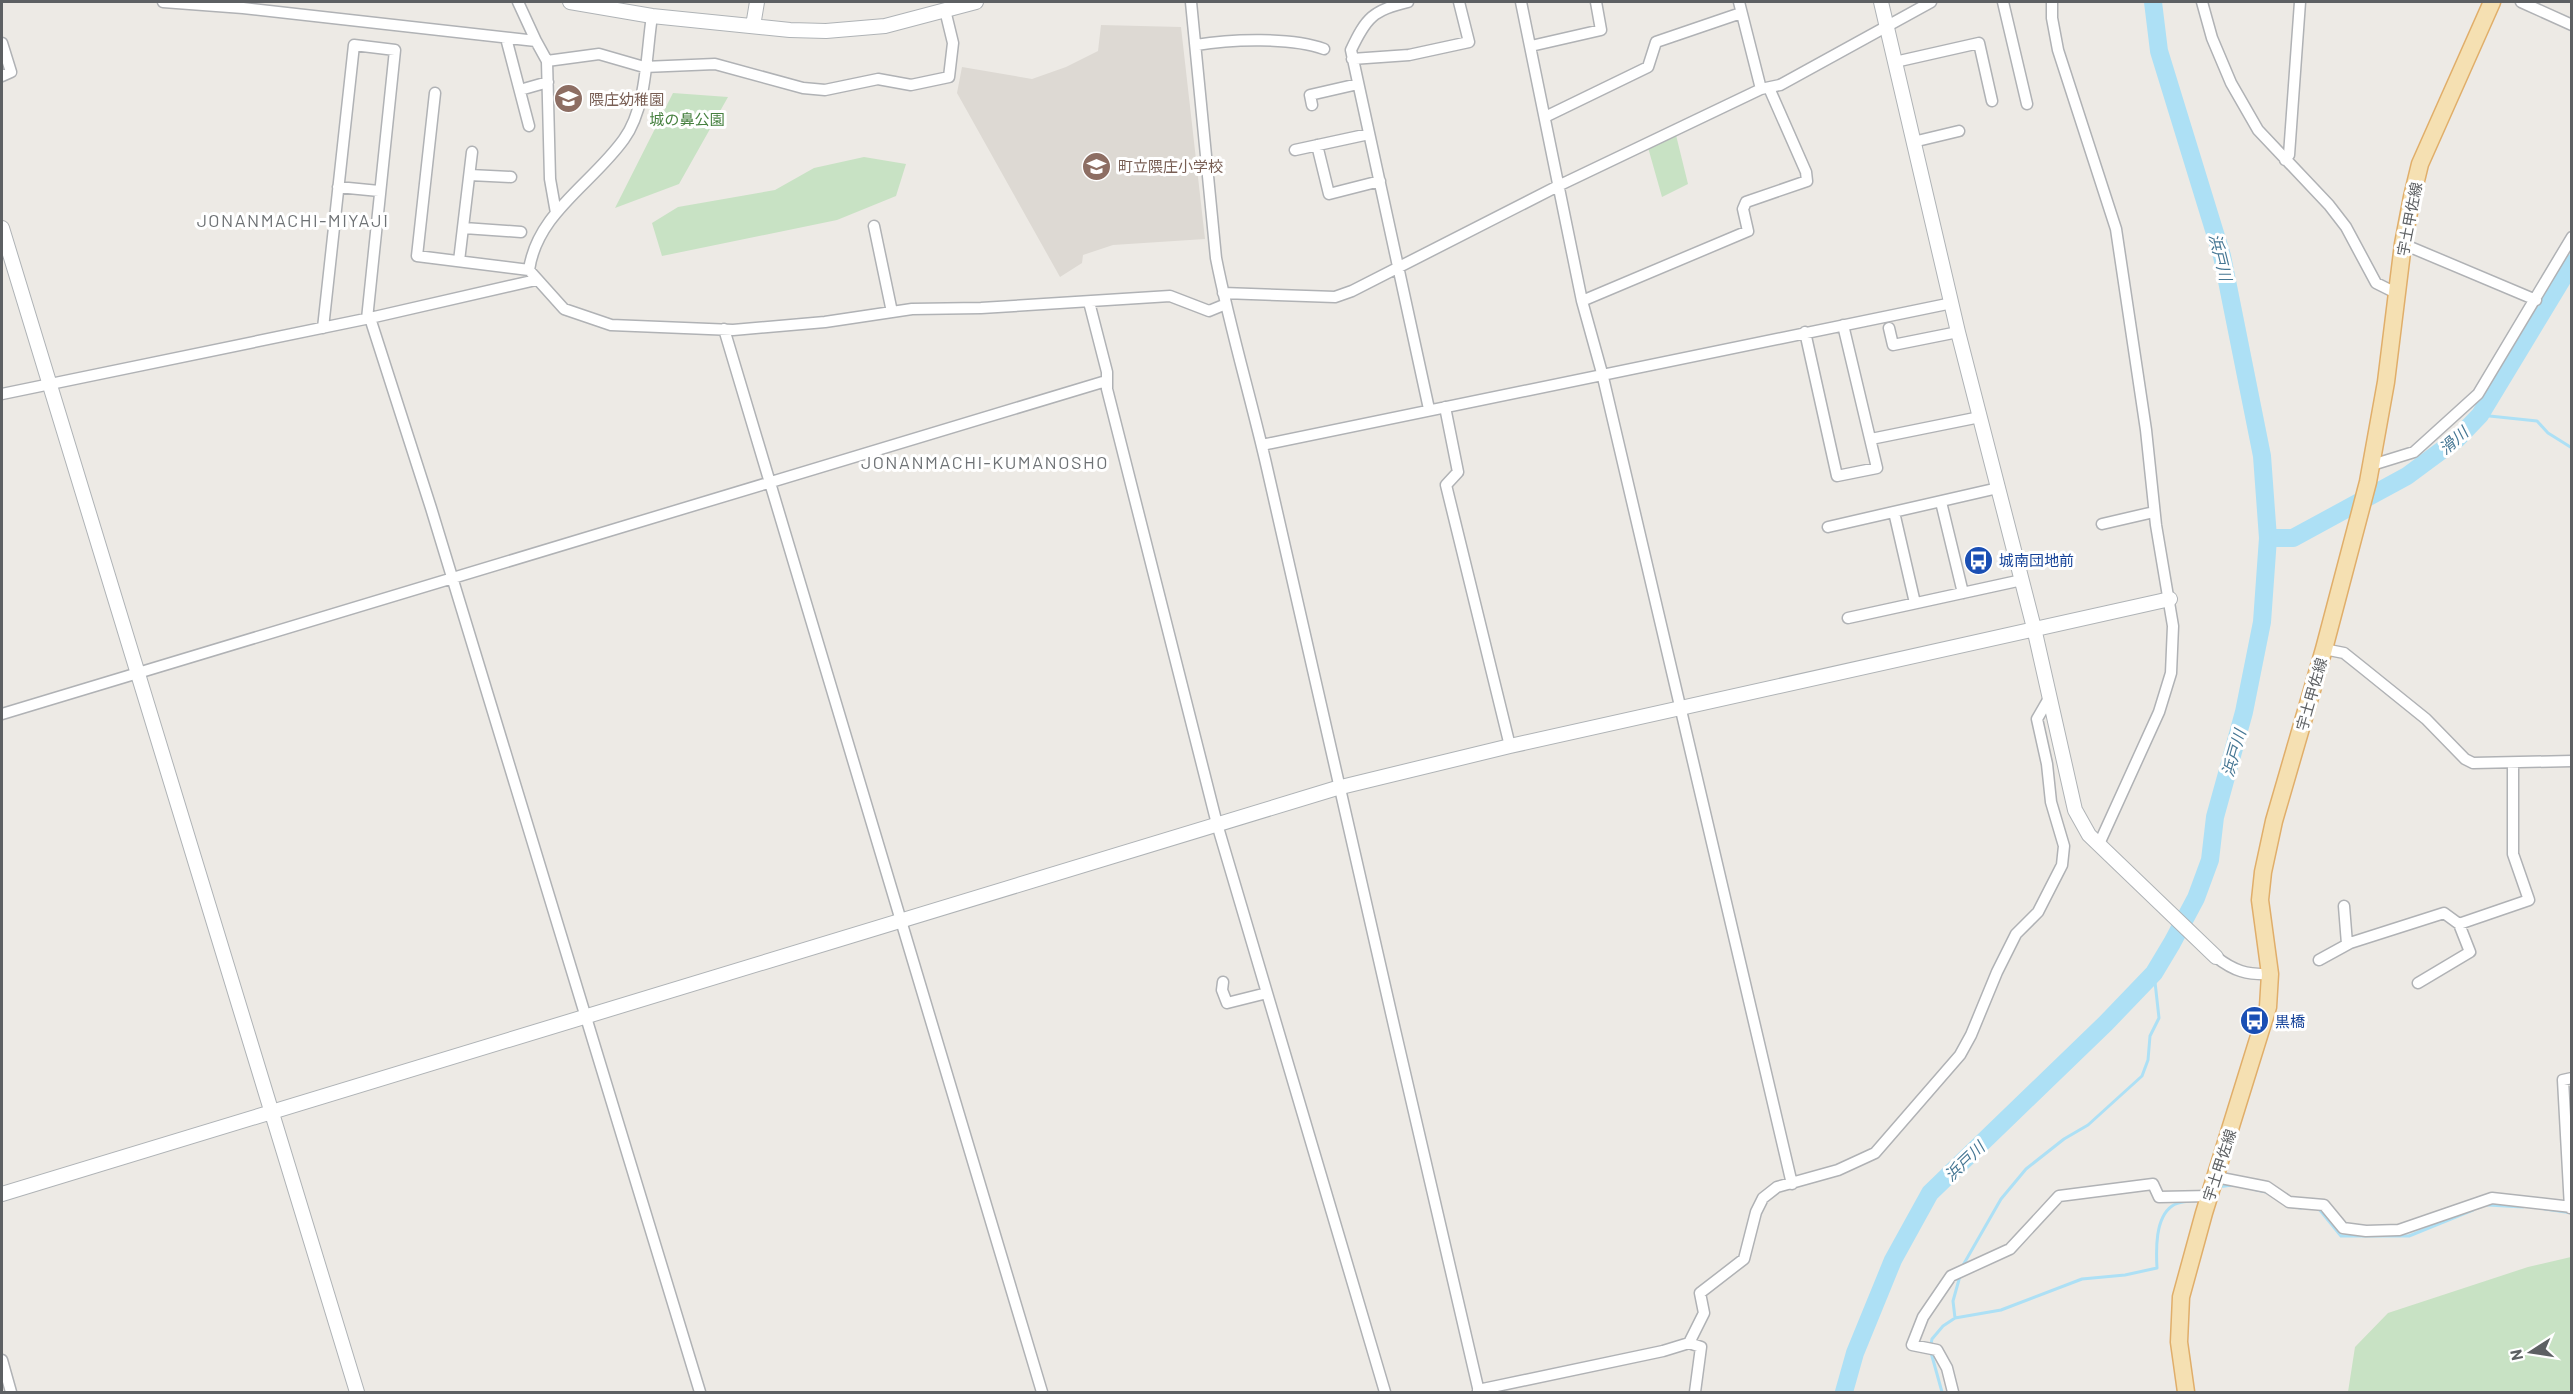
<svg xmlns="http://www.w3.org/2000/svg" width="2573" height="1394" font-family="Barlow,'Noto Sans JP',sans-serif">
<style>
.education{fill:#ddd9d3}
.green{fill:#c8e2c4}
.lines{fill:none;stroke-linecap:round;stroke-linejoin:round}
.stream{stroke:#ade0f5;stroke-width:3}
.river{stroke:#ade0f5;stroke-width:18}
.street-casing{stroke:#b0b2b5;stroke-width:13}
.secondary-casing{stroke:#afb3b6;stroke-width:16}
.primary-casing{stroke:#e0ae6a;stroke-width:19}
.street{stroke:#fff;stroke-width:10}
.secondary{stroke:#fff;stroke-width:14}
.primary{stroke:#f5e0b2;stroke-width:16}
.labels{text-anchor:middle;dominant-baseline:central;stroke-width:6;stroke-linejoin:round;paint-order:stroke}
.education-label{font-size:15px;fill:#785e54;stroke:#fff;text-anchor:start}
.park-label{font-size:15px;fill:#46803f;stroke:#fff}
.street-label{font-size:15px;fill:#5d6063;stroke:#fff}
.transit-label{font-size:15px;fill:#164399;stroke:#fff;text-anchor:start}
.water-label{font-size:16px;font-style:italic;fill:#467794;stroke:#fff}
.quarter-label{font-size:18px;letter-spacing:1.5px;fill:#6e7275;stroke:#fff}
</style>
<rect width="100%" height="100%" fill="#edeae5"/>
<path class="education" d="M 1101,25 L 1181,27 L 1205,239 L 1113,245 L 1083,255 L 1082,263 L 1060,277 L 957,93 L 962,67 L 1032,79 L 1066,67 L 1098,51 Z"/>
<path class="green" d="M 673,93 L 728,97 L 679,184 L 615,208 Z
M 1675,131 L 1688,184 L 1662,197 L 1647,144 Z
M 864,157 L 906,164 L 896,196 L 837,220 L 662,256 L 652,223 L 678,207 L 775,190 L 814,168 Z
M 2571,1257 L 2571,1392 L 2348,1392 L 2355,1347 L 2388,1313 L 2528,1267 Z"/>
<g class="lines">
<path class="stream" d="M 2480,415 L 2537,421 L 2548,433 L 2572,448
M 2218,1187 L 2232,1185
M 2253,1189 L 2270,1193
M 2488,1205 L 2523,1207
M 2287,1206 L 2301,1208
M 2319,1209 L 2341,1236 L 2409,1236 L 2473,1210
M 2545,1209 L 2572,1213
M 1962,1267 L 2001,1199 L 2026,1169 L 2064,1139 L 2088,1125 L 2142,1076 L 2148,1060 L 2150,1036 L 2159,1018 L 2154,973
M 1955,1318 L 1953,1301 L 1960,1276
M 1942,1392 L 1930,1349 L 1932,1339 L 1943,1326 L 1955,1318 L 2001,1310 L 2082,1279 L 2125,1275 L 2157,1268 C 2156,1250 2155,1218 2172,1206 C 2177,1202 2185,1202 2190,1201"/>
<path class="river" d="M 2268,538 L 2293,538 L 2407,476 L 2457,439 L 2480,415 L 2572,263
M 1844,1392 L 1855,1353 L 1893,1260 L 1930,1193 L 2106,1023 L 2154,973 L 2172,943 L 2196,898 L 2210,860 L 2215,817 L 2244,712 L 2262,622 L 2268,538 L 2262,456 L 2222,256 L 2159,51 L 2153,2"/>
<defs>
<path id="street" d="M 163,2 L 243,8 L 536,41 L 518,2
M 1191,2 L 1216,258 C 1230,329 1251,398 1267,468 C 1335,777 1408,1084 1479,1392
M 1408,2 C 1373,10 1366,18 1351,50 L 1429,409
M 1521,2 L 1582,301 L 1602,373 L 1792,1184
M 1739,2 L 1761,89
M 2003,2 L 2027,104
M 2052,2 L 2052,18 L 2058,50 L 2116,229 L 2146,430 L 2156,525 L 2173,626 L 2171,673 L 2159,712 L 2099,844
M 2202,2 L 2212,38 L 2231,83 L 2258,130 L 2329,205 L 2346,227 L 2376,283 L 2396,293
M 2521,2 L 2572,25
M 652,16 C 646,55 647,107 624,139 C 592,184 537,213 529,270 L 564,309 L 611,325 L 733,330 L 825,322 L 912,309 L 981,308 L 1170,296 L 1209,311 L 1226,304
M 506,38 L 529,126
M 536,41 L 547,61 L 599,54 L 644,67 L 715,64 L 803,88 L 825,90 L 878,79 L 911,85 L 949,77 L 953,43 L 945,10
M 2,43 L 11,72 L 2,76
M 1196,45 C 1231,39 1291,37 1324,49
M 1531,46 L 1601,30 L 1596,2
M 1352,59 L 1409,55 L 1469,42 L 1459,2
M 547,61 L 550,179 L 556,213
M 1895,62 L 1979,43 L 1992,101
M 520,90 L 548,82
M 435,93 L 417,256 L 529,270
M 1312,105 L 1310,95 L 1358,84
M 1545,117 L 1648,67 L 1656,42 L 1741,13
M 1913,142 L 1959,131
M 1317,145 L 1329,194 L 1380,181
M 1295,150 L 1369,134
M 2285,160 L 2289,155 L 2300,2
M 470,175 L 511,177
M 338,187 L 379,191
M 874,226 L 892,312
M 464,228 L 521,232
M 2403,244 L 2536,300
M 459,261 L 472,152
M 1223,293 L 1335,297 L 1352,291 L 1558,186 L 1761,89 L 1780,85 L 1931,2
M 1582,301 L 1748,231 L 1743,209 L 1746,202 L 1807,181 L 1806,172 L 1769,88
M 1089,302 L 1107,372 L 1107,389 L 1217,824 L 1385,1392
M 370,318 L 431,508 L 700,1392
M 323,328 L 354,45 L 395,50 L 367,319
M 1889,328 L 1893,345 L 1958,332
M 724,329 L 1042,1392
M 1805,332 L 1837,476 L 1877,468 L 1843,325
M 2,394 L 370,318 L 536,280
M 1445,407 L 1458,472 L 1446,485 L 1510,746
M 1871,439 L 1980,417
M 1262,445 L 1952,303
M 2372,465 L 2414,452 L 2478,394 L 2572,237
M 1941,502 L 1963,593
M 1894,512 L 1915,603
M 2102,524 L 2154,512
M 1828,527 L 1998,488
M 1848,618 L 2022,580
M 2324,649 L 2344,653 L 2364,669 L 2426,719 L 2465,759 L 2473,763 L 2572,761
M 2,714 L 1106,381
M 2344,906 L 2347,944
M 2216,957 C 2234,971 2247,975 2270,974
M 2319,960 L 2350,943 L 2444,913 L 2459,924 L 2529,900 L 2513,854 L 2513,764
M 1223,982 L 1222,990 L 1227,1003 L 1267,993
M 2418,983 L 2470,952 L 2459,924
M 2216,1177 L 2267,1187 L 2289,1202 L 2324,1205 L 2343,1228 L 2366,1231 L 2399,1230 L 2492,1198 L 2572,1207
M 2570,1208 L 2563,1080 L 2572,1078
M 1689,1343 L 1701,1347 L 1695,1392
M 2,1360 L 11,1392
M 1478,1390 L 1663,1351 L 1689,1343 L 1704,1313 L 1700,1293 L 1744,1259 L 1756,1212 L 1763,1198 L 1777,1187 L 1838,1170 L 1875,1153 L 1960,1055 L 1971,1035 L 1997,972 L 2016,934 L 2038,912 L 2062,865 L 2064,846 L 2051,802 L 2047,764 L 2037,719 L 2048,700
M 1953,1392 L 1947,1368 L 1937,1350 L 1912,1345 L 1923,1317 L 1951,1276 L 2010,1249 L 2059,1196 L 2153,1184 L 2159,1197 L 2210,1196"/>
<path id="secondary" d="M 570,2 L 652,16 L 790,30 L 826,31 L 885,26 L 976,2
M 1881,2 L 1958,332 L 2034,628 L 2075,810 L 2089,835 L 2216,957
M 753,26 L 757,2
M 2,228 L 357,1392
M 2,1194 L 1337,788 L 1510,746 L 2170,599"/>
<path id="primary" d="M 2186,1392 L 2179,1342 L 2181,1297 L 2204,1213 L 2268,1007 L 2270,974 L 2260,900 L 2263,872 L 2274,821 L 2324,649 L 2368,482 L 2386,382 L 2403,244 L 2412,197 L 2420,164 L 2492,2"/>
</defs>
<use href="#street" class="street-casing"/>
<use href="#secondary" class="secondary-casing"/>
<use href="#primary" class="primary-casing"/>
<use href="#street" class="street"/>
<use href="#secondary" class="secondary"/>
<use href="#primary" class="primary"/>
</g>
<defs>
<symbol id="school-disc" viewBox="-11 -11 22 22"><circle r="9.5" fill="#8d6e63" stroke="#fff"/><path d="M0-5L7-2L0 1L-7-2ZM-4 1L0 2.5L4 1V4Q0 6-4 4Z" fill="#fff"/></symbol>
<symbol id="bus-disc" viewBox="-11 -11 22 22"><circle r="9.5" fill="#1a4fb4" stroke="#fff"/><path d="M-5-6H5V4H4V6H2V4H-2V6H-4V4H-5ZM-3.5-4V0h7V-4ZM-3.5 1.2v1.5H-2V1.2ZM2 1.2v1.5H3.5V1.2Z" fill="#fff"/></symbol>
</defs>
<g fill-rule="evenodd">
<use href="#school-disc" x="552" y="82" width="33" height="33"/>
<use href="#school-disc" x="1080" y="150" width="33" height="33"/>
<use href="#bus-disc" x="1962" y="544" width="33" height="33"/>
<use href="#bus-disc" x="2238" y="1004" width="33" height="33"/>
</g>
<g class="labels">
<g class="education-label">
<text x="589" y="99">隈庄幼稚園</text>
<text x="1118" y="166">町立隈庄小学校</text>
</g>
<g class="park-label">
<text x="687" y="119">城の鼻公園</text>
</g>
<g class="street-label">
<text transform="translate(2409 219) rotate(-79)">宇土甲佐線</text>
<text transform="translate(2311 694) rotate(-74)">宇土甲佐線</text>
<text transform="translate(2219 1165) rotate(-72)">宇土甲佐線</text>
</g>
<g class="transit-label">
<text x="1999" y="560">城南団地前</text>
<text x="2275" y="1021">黒橋</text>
</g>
<g class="water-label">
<text transform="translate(2221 257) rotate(76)">浜戸川</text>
<text transform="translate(2453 440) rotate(-41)">滑川</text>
<text transform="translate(2233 753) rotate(-74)">浜戸川</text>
<text transform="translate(1964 1161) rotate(-44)">浜戸川</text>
</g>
<g class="quarter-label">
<text x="293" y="220">JONANMACHI-MIYAJI</text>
<text x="985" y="462">JONANMACHI-KUMANOSHO</text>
</g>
</g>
<rect width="2573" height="1394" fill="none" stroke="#5d6063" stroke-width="6"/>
<g transform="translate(2531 1352) rotate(258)" stroke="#ffffff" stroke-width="4.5" paint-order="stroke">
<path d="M0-4.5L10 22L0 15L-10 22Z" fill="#5d6063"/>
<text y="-9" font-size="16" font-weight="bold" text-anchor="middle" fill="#5d6063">N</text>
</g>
</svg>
